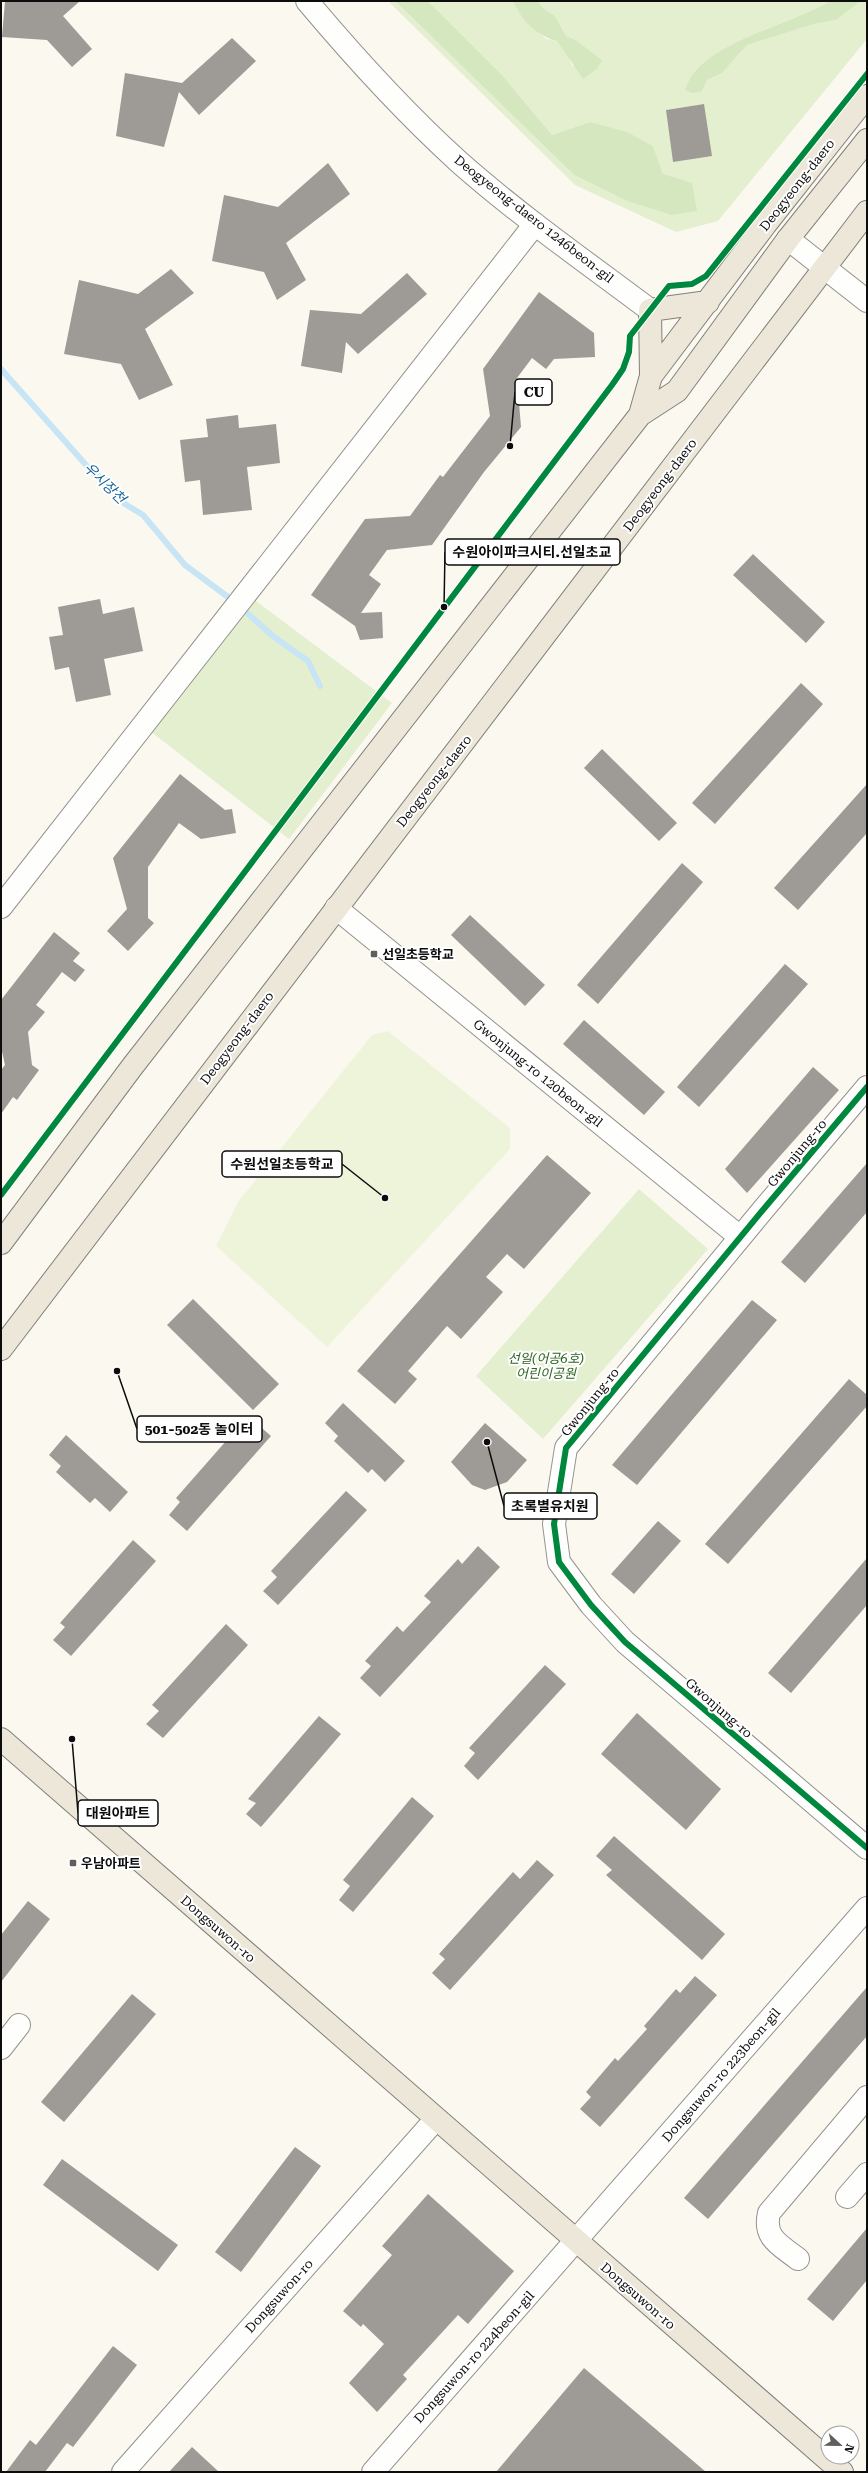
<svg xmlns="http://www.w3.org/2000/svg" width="868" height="2473" font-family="'Roboto Serif','Noto Sans KR',serif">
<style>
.green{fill:#e4efd0;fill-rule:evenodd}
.forest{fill:#d4e7be}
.pitch{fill:#eef4da}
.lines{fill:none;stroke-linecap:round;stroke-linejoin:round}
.stream{stroke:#c7e5f4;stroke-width:6}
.building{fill:#9e9a96}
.minor-casing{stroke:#94928f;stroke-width:24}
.major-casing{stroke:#81807c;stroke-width:24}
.minor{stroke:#fefefd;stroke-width:22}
.major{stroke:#ece7d8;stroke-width:22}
.cycleway-casing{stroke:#fff;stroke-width:8}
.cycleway{stroke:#00873e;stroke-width:6}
.poi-dot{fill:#605f5c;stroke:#fff;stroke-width:1.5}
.labels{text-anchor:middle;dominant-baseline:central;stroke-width:4;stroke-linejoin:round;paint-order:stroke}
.street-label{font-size:13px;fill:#0c0c0c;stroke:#fff}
.poi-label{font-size:13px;font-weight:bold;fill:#0c0c0c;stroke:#fff;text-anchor:start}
.park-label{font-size:13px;font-style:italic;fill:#2d631e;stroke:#fff}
.water-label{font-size:14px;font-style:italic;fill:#17649c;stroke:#fff}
.leader{fill:none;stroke:#0c0c0c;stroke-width:1.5}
.callout-dot{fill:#0c0c0c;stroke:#fff;stroke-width:1.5}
.callout{fill:#fff;stroke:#0c0c0c;stroke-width:1.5}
.callout-label{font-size:14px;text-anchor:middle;font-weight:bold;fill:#0c0c0c}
</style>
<rect width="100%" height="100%" fill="#fbf8f0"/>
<path class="green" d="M 388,1 L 395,1 L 574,175 L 627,201 L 671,215 L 663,174 L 653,146 L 590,122 L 552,135 L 502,75 L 428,1 L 513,1 L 517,10 L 546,39 L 557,41 L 567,53 L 572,66 L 602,60 L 576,40 L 566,36 L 555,16 L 543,8 L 538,1 L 830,1 C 792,24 696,45 685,90 L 702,91 L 707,80 L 722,73 L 747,45 L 814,24 L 836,20 L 861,1 L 867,1 L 867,39 L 718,221 L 676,232 L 575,185 ZM 704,104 L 673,162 L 666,110 Z
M 252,598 L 392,703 L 289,839 L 150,731 Z
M 639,1189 L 708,1249 L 543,1439 L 476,1376 Z"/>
<path class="forest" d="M 395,1 L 428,1 L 502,75 L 552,135 L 590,122 L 627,132 L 653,146 L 663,174 L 692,183 L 697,211 L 671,215 L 627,201 L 574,175 Z
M 513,1 L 538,1 L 543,8 L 555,16 L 566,36 L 576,40 L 602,60 L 597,69 L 583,79 L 557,41 C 537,36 521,20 513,1 Z
M 830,1 L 861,1 L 836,20 L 814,24 L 747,45 L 722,73 L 707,80 L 702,91 L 692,93 L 685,90 C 697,44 791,25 830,1 Z"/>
<path class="pitch" d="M 388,1031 L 510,1128 L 510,1149 L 327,1347 L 216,1246 L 238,1202 L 372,1035 Z"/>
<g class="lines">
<path class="stream" d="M 1,369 L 94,474 L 104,478 L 125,504 L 143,515 L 185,565 L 236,603 L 274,637 L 308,661 L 320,686"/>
</g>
<path class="building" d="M 5,1 L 80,1 L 63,16 L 92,49 L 72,67 L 47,40 L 2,37 Z
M 232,38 L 256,61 L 199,115 L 179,92 L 164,147 L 116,136 L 125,73 L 182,83 Z
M 704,104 L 712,156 L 673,162 L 666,110 Z
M 328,163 L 350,194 L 286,243 L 306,280 L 277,300 L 264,272 L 212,261 L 224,195 L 278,207 Z
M 171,269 L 194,293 L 145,329 L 173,385 L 139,400 L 121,364 L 64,354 L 79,280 L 138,294 Z
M 407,273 L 427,294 L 358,354 L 346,342 L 342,373 L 301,366 L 310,310 L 361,314 Z
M 539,292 L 594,333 L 595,357 L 554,359 L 546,369 L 532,358 L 517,378 L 521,427 L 484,472 L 432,545 L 387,550 L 369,575 L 381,584 L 361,613 L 382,612 L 383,638 L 360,640 L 355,626 L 311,595 L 365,519 L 410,516 L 440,475 L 443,477 L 490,416 L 483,369 Z
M 238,415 L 239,428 L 276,424 L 280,463 L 247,467 L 252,510 L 203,515 L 200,480 L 185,482 L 180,440 L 208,437 L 206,419 Z
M 753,554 L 825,622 L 806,643 L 733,575 Z
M 100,599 L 103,614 L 134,607 L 143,651 L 104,659 L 111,695 L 76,702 L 69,667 L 55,670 L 49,637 L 63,635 L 58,607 Z
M 801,683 L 823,704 L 715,824 L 692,803 Z
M 602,749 L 677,823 L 659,841 L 584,768 Z
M 180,774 L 225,810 L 232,809 L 236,833 L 201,839 L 179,823 L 148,867 L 148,918 L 154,923 L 128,951 L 107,931 L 127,909 L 113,858 Z
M 867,784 L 867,833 L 798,910 L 774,888 Z
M 682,863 L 703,882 L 598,1004 L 577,985 Z
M 470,915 L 545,985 L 525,1006 L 451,935 Z
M 54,932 L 80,953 L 73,961 L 85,970 L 75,982 L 62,972 L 36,1005 L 45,1012 L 28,1032 L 32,1065 L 39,1070 L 17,1100 L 13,1097 L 1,1114 L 1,1070 L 5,1065 L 1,1047 L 1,1000 Z
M 785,964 L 808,984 L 699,1107 L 677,1087 Z
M 584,1020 L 665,1092 L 644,1115 L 563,1044 Z
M 813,1067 L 839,1090 L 747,1193 L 725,1169 Z
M 547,1155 L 591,1193 L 524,1269 L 507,1254 L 486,1277 L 503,1292 L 461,1339 L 447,1326 L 408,1371 L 417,1379 L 395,1404 L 357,1371 Z
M 867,1163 L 867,1212 L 805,1283 L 781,1262 Z
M 193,1299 L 279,1384 L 253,1410 L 167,1325 Z
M 752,1300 L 777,1320 L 637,1485 L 612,1465 Z
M 849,1379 L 867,1395 L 867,1406 L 728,1564 L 705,1544 Z
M 343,1403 L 405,1461 L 385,1482 L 372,1469 L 368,1473 L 334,1441 L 338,1436 L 325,1423 Z
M 248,1416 L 271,1436 L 187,1531 L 169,1515 L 180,1502 L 176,1498 Z
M 485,1423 L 527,1460 L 507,1482 L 485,1490 L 472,1485 L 451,1462 Z
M 66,1435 L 128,1492 L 110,1512 L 95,1498 L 90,1503 L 56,1472 L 61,1466 L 49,1455 Z
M 346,1491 L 367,1510 L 278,1605 L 263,1591 L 277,1577 L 271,1571 Z
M 658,1521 L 681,1541 L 634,1594 L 611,1574 Z
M 133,1540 L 156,1561 L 71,1656 L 53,1640 L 65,1627 L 60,1623 Z
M 478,1546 L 500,1567 L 380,1697 L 360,1678 L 371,1666 L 365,1661 L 397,1626 L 403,1632 L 431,1602 L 424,1596 L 458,1559 L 462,1564 Z
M 867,1558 L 867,1605 L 791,1693 L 768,1673 Z
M 226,1624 L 248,1645 L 163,1738 L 146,1724 L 159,1711 L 152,1705 Z
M 545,1665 L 566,1684 L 478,1780 L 464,1766 L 475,1753 L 469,1748 Z
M 637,1713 L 721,1789 L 686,1830 L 601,1754 Z
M 319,1716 L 341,1734 L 261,1827 L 246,1814 L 256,1803 L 248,1799 Z
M 412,1797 L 434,1816 L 353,1912 L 339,1900 L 350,1886 L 343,1880 Z
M 614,1836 L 725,1934 L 702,1960 L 606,1875 L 612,1870 L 596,1856 Z
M 537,1860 L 554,1875 L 450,1990 L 432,1973 L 445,1959 L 439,1954 L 513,1872 L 520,1879 Z
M 28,1901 L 50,1919 L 1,1982 L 1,1935 Z
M 695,1976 L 717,1995 L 600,2127 L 580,2109 L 591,2097 L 586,2092 L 615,2058 L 618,2061 L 647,2029 L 644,2026 L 676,1989 L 680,1993 Z
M 867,1987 L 867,2036 L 708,2219 L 684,2198 Z
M 132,1994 L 156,2014 L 64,2122 L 41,2102 Z
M 295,2147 L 321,2166 L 241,2272 L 215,2252 Z
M 62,2159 L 178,2245 L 158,2271 L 43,2185 Z
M 428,2194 L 514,2271 L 468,2324 L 458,2315 L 403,2375 L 407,2379 L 377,2412 L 349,2383 L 384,2344 L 363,2324 L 361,2327 L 343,2311 L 392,2255 L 382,2246 Z
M 867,2228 L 867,2280 L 833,2321 L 807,2299 Z
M 113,2346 L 137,2365 L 73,2447 L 67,2443 L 45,2472 L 6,2472 L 30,2440 L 36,2445 Z
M 584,2368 L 706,2472 L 496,2472 Z
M 192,2447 L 219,2472 L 169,2472 Z"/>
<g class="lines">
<defs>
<path id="minor" d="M 307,1 C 354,57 404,112 459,162 C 519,215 586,262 650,310
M 788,239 L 867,301
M 1,907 L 535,224
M 336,908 L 740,1237
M 867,1087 L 762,1211 L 566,1448 L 554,1524 L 559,1562 L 591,1605 L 625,1642 L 867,1848
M 1,2048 L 19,2025
M 847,2197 L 867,2174
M 798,2259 C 780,2245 763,2238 769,2213 L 867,2097
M 123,2472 L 435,2120
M 373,2472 L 867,1908"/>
<path id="major" d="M 651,376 L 650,310 L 708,302
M 640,415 L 677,391 L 788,239 L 867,140
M 1,1243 L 132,1067 L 640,415 L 651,376 L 765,225 L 867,96
M 1,1349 L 867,212
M 1,1739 L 842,2472"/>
</defs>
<use href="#minor" class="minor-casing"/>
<use href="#major" class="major-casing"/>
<use href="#minor" class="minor"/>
<use href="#major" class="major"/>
<defs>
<path id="cycleway" d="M 867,1087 L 762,1211 L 566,1448 L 554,1524 L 559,1562 L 591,1605 L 625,1642 L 867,1848
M 1,1195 L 612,385 L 623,369 L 629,352 L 630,336 L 669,286 L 692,284 L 706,276 L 867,74"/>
</defs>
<use href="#cycleway" class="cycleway-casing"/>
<use href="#cycleway" class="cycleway"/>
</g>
<g class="poi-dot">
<rect x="370" y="950" width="8" height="8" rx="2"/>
<rect x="69" y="1859" width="8" height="8" rx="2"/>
</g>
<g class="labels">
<g class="street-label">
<text transform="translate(797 185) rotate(-52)">Deogyeong-daero</text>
<text transform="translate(534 219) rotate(38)">Deogyeong-daero 1246beon-gil</text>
<text transform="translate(660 485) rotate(-53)">Deogyeong-daero</text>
<text transform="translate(434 781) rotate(-52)">Deogyeong-daero</text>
<text transform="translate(237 1038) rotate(-53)">Deogyeong-daero</text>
<text transform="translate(538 1073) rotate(39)">Gwonjung-ro 120beon-gil</text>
<text transform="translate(797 1153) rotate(-50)">Gwonjung-ro</text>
<text transform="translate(590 1402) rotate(-51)">Gwonjung-ro</text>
<text transform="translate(719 1708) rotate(41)">Gwonjung-ro</text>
<text transform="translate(218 1929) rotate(41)">Dongsuwon-ro</text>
<text transform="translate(721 2075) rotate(-49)">Dongsuwon-ro 223beon-gil</text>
<text transform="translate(279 2296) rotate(-48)">Dongsuwon-ro</text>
<text transform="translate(638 2296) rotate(41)">Dongsuwon-ro</text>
<text transform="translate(474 2357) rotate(-48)">Dongsuwon-ro 224beon-gil</text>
</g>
<g class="poi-label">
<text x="382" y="954">선일초등학교</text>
<text x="81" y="1863">우남아파트</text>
</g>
<g class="park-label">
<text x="546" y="1358">선일(어공6호)<tspan x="546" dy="15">어린이공원</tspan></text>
</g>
<g class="water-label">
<text transform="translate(105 483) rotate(44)">우시장천</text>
</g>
</g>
<path class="leader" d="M510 446L515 392M444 607L445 552M385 1198L342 1164M117 1371L137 1429M487 1442L504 1506M72 1739L78 1813"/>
<g class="callout-dot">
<circle cx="510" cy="446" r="4"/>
<circle cx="444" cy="607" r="4"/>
<circle cx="385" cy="1198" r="4"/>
<circle cx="117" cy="1371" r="4"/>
<circle cx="487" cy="1442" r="4"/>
<circle cx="72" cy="1739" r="4"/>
</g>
<g class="callout">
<rect x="515" y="379" width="37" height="26" rx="4"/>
<rect x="445" y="539" width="175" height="26" rx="4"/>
<rect x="222" y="1151" width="120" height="26" rx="4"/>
<rect x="137" y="1416" width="125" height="26" rx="4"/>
<rect x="504" y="1493" width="93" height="26" rx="4"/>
<rect x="78" y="1800" width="80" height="26" rx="4"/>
</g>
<g class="callout-label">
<text x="534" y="397">CU</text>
<text x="532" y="557">수원아이파크시티.선일초교</text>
<text x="282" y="1169">수원선일초등학교</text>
<text x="199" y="1434">501-502동 놀이터</text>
<text x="550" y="1511">초록별유치원</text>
<text x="118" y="1818">대원아파트</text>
</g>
<rect width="868" height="2473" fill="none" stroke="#0c0c0c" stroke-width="4"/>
<g transform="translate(840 2445) rotate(112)"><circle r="19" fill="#ffffff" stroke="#9e9e9e"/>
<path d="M0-3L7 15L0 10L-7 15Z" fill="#605f5c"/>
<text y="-6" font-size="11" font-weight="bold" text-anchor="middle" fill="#0c0c0c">N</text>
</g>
</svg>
